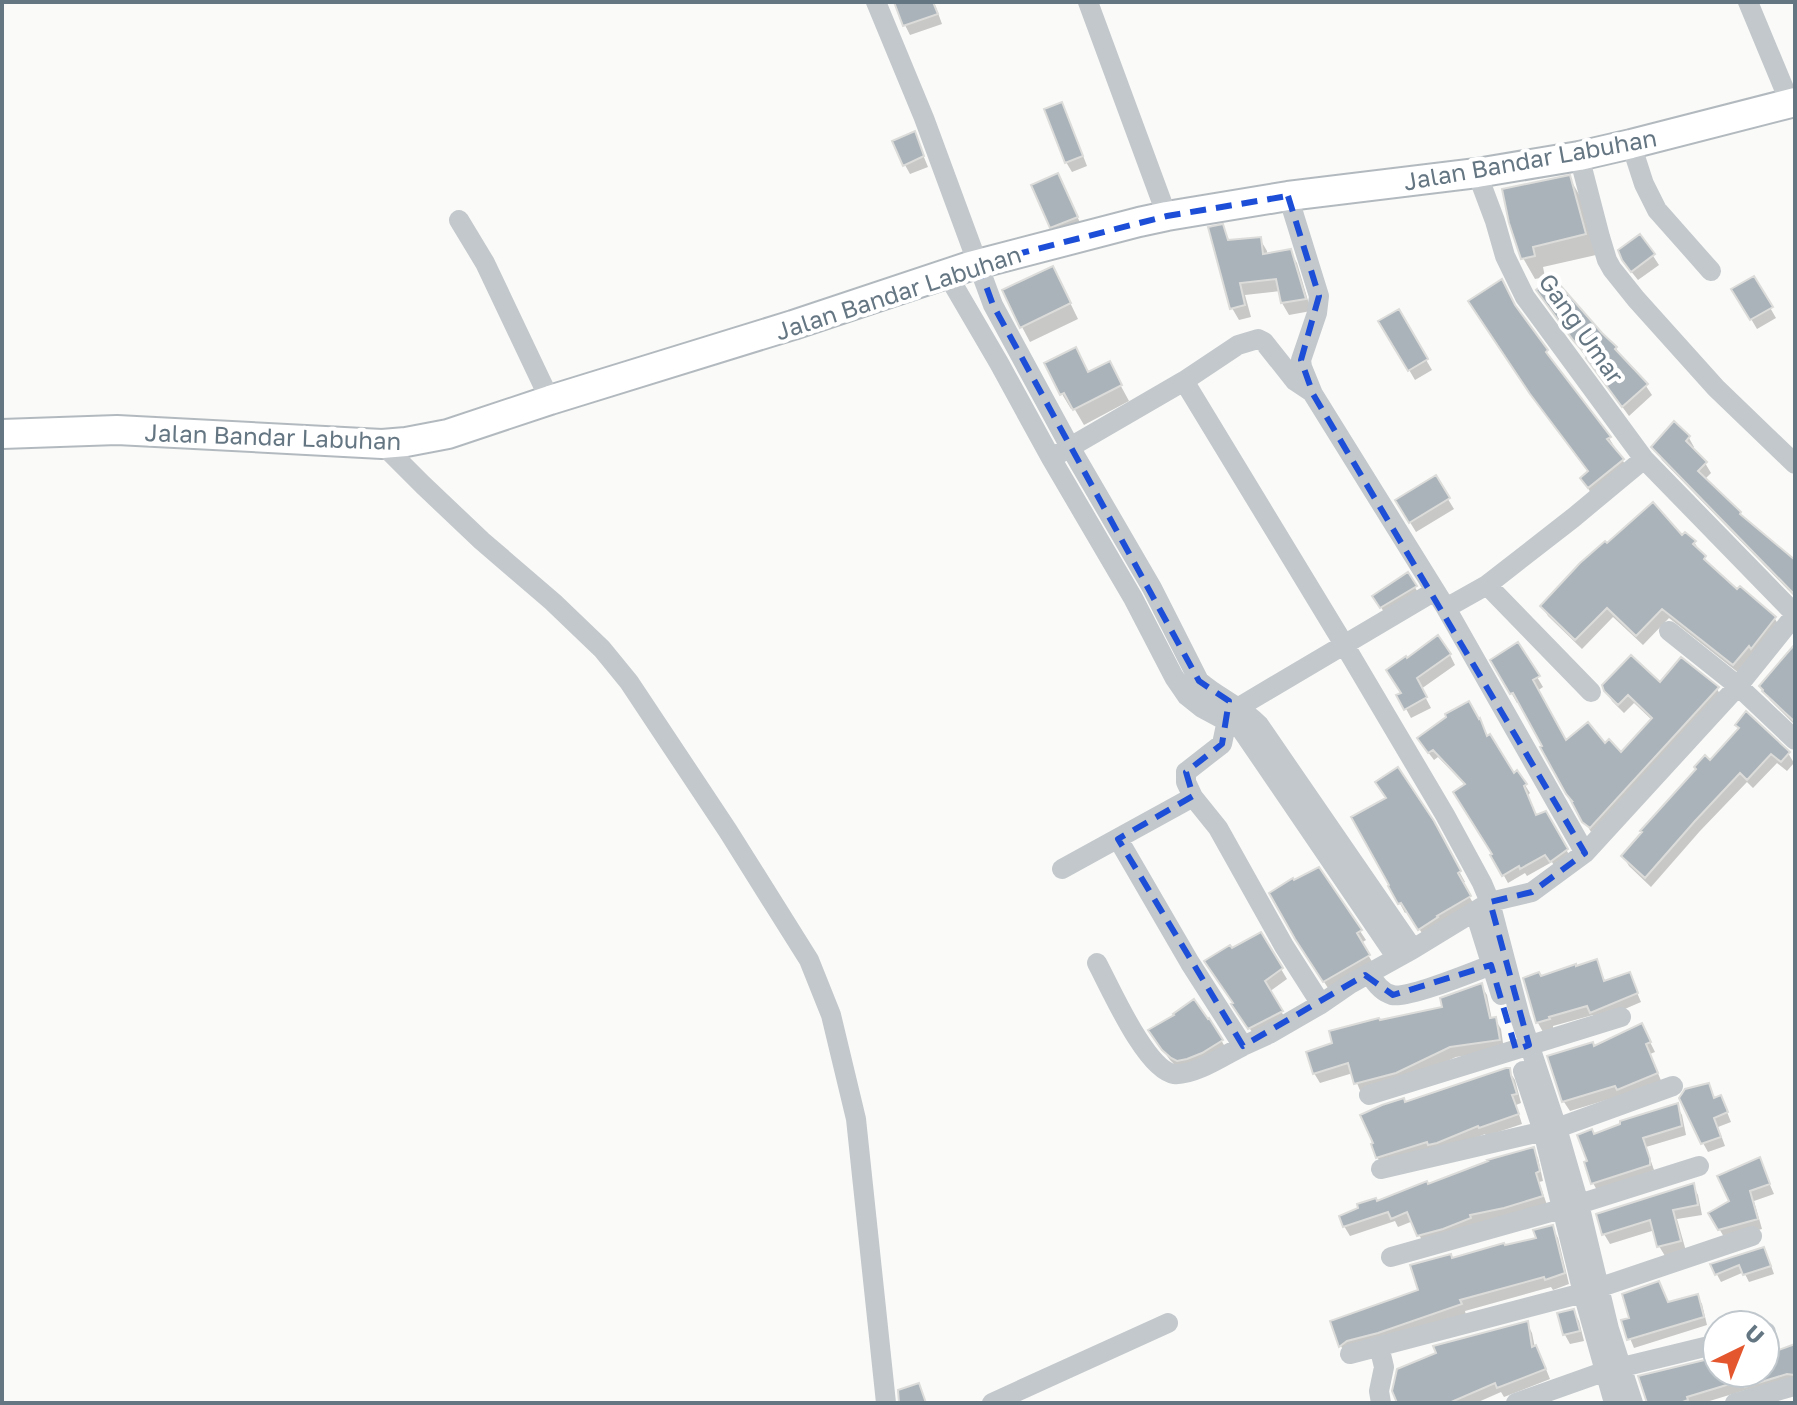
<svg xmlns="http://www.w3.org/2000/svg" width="1797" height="1405" font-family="'Golos Text',sans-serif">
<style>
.shadow{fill:#0003}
.building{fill:#aab3b9;stroke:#dcdcda;stroke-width:2}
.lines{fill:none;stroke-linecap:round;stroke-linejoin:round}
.secondary-casing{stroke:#b3babf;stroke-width:32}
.minor{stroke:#c3c8cc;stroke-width:20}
.secondary{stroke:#fff;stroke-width:28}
.marked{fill:none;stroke:#1d4ed8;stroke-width:6;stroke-dasharray:16 10;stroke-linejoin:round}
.labels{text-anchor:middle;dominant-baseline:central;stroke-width:8;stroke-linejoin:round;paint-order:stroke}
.street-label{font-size:24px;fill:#657683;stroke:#fff}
</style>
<rect width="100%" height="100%" fill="#fafaf8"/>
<path class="shadow" d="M 898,2 L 934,2 L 942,24 L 910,35 L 905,25 Z
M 1061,104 L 1067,114 L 1087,166 L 1072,172 L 1066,162 Z
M 914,133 L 928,167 L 910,174 L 905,165 Z
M 1569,177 L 1581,198 L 1596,255 L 1543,267 L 1545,277 L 1535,279 L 1523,258 Z
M 1063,185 L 1082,227 L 1058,236 L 1052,227 Z
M 1222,226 L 1230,242 L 1260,239 L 1267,251 L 1267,256 L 1290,251 L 1297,263 L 1311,311 L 1289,315 L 1282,303 L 1280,291 L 1245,295 L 1251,317 L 1239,320 L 1232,308 Z
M 1640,236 L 1659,265 L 1638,280 L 1630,270 Z
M 1753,278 L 1776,318 L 1757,329 L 1734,290 Z
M 1061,284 L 1078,319 L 1030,342 L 1022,327 Z
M 1544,300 L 1616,348 L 1622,359 L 1646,386 L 1652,395 L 1629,416 Z
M 1517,311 L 1554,366 L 1609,438 L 1631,474 L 1591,493 L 1582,479 L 1589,473 L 1541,409 L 1479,316 Z
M 1398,312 L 1432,370 L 1415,380 L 1381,322 Z
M 1109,364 L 1129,401 L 1084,425 L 1074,408 L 1071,409 L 1062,394 L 1089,374 Z
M 1689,438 L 1694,447 L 1692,449 L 1705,463 L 1711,473 L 1704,480 L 1740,513 L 1743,520 L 1795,563 L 1795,597 L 1662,460 L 1654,447 Z
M 1435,478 L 1454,509 L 1416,532 L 1397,501 Z
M 1682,538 L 1694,542 L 1711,568 L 1737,592 L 1740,589 L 1775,619 L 1781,629 L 1740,674 L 1669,618 L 1643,645 L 1613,617 L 1582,649 L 1548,616 L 1542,606 Z
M 1407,575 L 1421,597 L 1387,617 L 1374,596 Z
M 1518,645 L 1543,687 L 1537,691 L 1566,743 L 1605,746 L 1621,755 L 1653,721 L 1634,703 L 1624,713 L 1612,701 L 1606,690 L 1660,685 L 1682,660 L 1717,689 L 1723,699 L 1591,832 L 1542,747 L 1544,746 L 1520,702 L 1517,703 L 1493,661 Z
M 1795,647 L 1795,725 L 1770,700 L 1761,686 Z
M 1450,655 L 1455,665 L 1421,689 L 1431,708 L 1411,718 L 1399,696 L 1403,694 L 1406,661 Z
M 1737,725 L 1788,753 L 1794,763 L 1787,771 L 1777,763 L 1753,788 L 1747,782 L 1700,831 L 1651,887 L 1629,866 L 1623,856 L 1740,730 Z
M 1488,738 L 1513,776 L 1525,785 L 1530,793 L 1528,795 L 1536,817 L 1545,813 L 1571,858 L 1556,869 L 1552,862 L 1527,876 L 1525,873 L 1508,883 L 1493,856 L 1466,786 L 1438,757 L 1434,760 L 1424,747 Z
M 1438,833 L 1465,882 L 1461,883 L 1475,906 L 1425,938 L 1408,911 L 1405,913 L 1391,887 Z
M 1360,931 L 1366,940 L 1361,943 L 1374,965 L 1330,991 L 1303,950 Z
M 1260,934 L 1287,979 L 1269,992 L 1287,1021 L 1256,1038 L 1240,1014 L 1231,950 Z
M 1596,961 L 1606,983 L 1629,974 L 1641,1002 L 1597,1021 L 1593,1015 L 1553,1026 L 1553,1028 L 1543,1032 L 1538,1023 L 1526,979 L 1541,978 Z
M 1481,985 L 1487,995 L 1492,1020 L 1495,1019 L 1501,1029 L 1504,1050 L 1456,1057 L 1401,1083 L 1361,1093 L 1353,1073 L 1320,1083 L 1314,1073 L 1334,1045 L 1379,1022 L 1444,1008 Z
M 1209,1020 L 1227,1050 L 1178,1068 L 1170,1060 L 1156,1040 Z
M 1647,1036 L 1655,1052 L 1650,1054 L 1662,1083 L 1570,1111 L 1564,1102 L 1549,1057 Z
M 1509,1071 L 1515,1080 L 1521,1103 L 1516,1105 L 1522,1124 L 1486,1136 L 1485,1134 L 1443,1152 L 1383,1166 L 1377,1157 L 1405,1104 Z
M 1708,1085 L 1715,1100 L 1725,1107 L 1731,1122 L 1718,1127 L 1725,1146 L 1708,1152 L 1703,1143 Z
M 1677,1106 L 1682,1115 L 1686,1135 L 1646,1147 L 1654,1170 L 1598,1192 L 1593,1183 Z
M 1533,1149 L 1538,1158 L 1543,1181 L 1539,1182 L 1547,1205 L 1424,1245 L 1413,1221 L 1398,1227 L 1395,1221 L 1350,1236 L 1344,1226 L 1376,1203 Z
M 1759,1160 L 1774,1194 L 1754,1201 L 1762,1229 L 1725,1239 L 1711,1214 L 1731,1202 Z
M 1693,1185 L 1698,1195 L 1702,1215 L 1677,1219 L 1686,1251 L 1665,1256 L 1659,1246 L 1655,1230 L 1610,1244 L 1604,1234 Z
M 1552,1227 L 1558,1238 L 1569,1284 L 1553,1290 L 1551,1287 L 1465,1311 L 1466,1315 L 1346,1356 L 1341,1346 L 1332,1322 L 1420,1291 L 1452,1260 L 1538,1240 Z
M 1768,1257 L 1774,1274 L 1749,1282 L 1744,1272 L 1721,1282 L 1712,1265 Z
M 1697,1296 L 1702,1304 L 1707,1325 L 1634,1348 L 1623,1321 L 1668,1304 Z
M 1573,1311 L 1579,1321 L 1584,1341 L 1570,1344 L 1565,1335 Z
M 1527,1323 L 1532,1333 L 1535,1348 L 1541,1357 L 1550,1379 L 1504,1397 L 1501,1392 L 1476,1403 L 1399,1403 Z
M 1795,1346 L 1795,1384 L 1749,1389 L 1703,1403 L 1649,1403 L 1717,1359 L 1717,1373 L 1765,1373 L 1765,1357 Z"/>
<path class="building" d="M 894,2 L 933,2 L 938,14 L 903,26 Z
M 1062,102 L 1083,156 L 1065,163 L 1044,109 Z
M 915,131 L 924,156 L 903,166 L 892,141 Z
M 1058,173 L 1078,217 L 1050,228 L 1031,185 Z
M 1570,175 L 1586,234 L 1533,247 L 1535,256 L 1521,259 L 1509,223 L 1502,189 Z
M 1223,224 L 1228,240 L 1261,237 L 1263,254 L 1291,249 L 1306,299 L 1281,303 L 1276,279 L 1240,283 L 1245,305 L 1230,309 L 1208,227 Z
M 1640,234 L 1655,254 L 1631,272 L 1622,260 L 1618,250 Z
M 1053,266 L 1071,303 L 1020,328 L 1002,290 Z
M 1552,276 L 1602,333 L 1617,347 L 1615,349 L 1648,384 L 1622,407 L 1586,358 L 1588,357 L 1573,340 L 1536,290 Z
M 1754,276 L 1773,307 L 1750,320 L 1731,289 Z
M 1502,279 L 1515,305 L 1548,350 L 1546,352 L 1611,437 L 1607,439 L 1624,459 L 1588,488 L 1580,478 L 1588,471 L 1530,394 L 1468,301 Z
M 1399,309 L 1428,359 L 1408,371 L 1378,321 Z
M 1076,347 L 1088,372 L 1110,361 L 1122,385 L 1073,410 L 1064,393 L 1060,395 L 1044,363 Z
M 1674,421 L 1690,436 L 1686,441 L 1707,462 L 1698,471 L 1741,512 L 1740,514 L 1795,560 L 1795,595 L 1651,447 Z
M 1436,475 L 1450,498 L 1409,523 L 1395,500 Z
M 1653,502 L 1682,535 L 1685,532 L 1696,541 L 1693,544 L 1706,556 L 1704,559 L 1737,589 L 1740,586 L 1776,617 L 1751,649 L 1749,646 L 1733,665 L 1662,609 L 1636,636 L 1607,608 L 1575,640 L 1540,606 L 1580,563 L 1605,541 L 1607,543 Z
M 1408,572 L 1417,586 L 1380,608 L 1372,596 Z
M 1438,635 L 1451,654 L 1417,678 L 1427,697 L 1404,710 L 1396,695 L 1401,693 L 1386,670 L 1406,656 L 1407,658 Z
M 1518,642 L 1540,676 L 1533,680 L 1566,740 L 1588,722 L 1605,743 L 1609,739 L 1621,752 L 1652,718 L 1628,695 L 1618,705 L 1604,691 L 1602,685 L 1631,655 L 1660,682 L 1681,657 L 1719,687 L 1590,828 L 1582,822 L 1571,801 L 1572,801 L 1566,794 L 1540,747 L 1542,746 L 1513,693 L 1510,694 L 1490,660 Z
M 1795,644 L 1795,722 L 1762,691 L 1763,690 L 1759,686 Z
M 1469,701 L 1479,719 L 1480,718 L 1487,736 L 1490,734 L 1514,773 L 1517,770 L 1527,784 L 1524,786 L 1536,815 L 1546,811 L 1568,849 L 1550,862 L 1545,855 L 1520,869 L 1519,866 L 1502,876 L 1490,855 L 1492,854 L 1453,792 L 1465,784 L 1433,750 L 1428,753 L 1417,738 L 1446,717 L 1445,714 Z
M 1746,711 L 1790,752 L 1781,762 L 1771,754 L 1747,780 L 1740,773 L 1695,821 L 1645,878 L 1621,856 L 1642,832 L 1640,831 L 1660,809 L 1696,769 L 1694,767 L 1705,755 L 1710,760 L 1739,728 L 1735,725 Z
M 1398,767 L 1434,821 L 1461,871 L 1458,873 L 1471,896 L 1437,916 L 1438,917 L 1418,930 L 1401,903 L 1398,904 L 1388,886 L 1389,885 L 1351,817 L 1386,798 L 1375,782 Z
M 1319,867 L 1362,930 L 1357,933 L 1370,955 L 1323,982 L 1295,939 L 1269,893 L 1293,878 L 1294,880 Z
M 1261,932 L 1283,968 L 1265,981 L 1283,1011 L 1248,1029 L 1231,1004 L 1233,1003 L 1204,961 L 1230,945 L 1232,948 Z
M 1597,959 L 1604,981 L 1630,972 L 1638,993 L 1590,1013 L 1587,1006 L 1549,1017 L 1550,1019 L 1536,1023 L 1523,978 L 1539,972 L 1541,976 L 1576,964 L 1576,966 Z
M 1482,983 L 1490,1018 L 1496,1017 L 1500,1040 L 1450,1047 L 1396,1073 L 1354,1084 L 1348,1063 L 1313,1074 L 1306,1052 L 1332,1043 L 1329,1031 L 1379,1018 L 1380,1020 L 1442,1007 L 1440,998 Z
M 1194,999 L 1208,1019 L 1209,1018 L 1223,1040 L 1202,1053 L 1187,1059 L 1177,1061 L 1171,1058 L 1162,1050 L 1148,1030 L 1174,1015 L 1173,1014 Z
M 1642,1023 L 1651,1042 L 1646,1044 L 1658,1073 L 1617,1090 L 1615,1086 L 1562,1102 L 1547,1056 L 1593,1042 L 1594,1046 Z
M 1506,1068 L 1510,1068 L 1511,1075 L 1517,1094 L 1512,1095 L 1519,1114 L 1479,1128 L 1478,1126 L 1437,1143 L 1428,1145 L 1427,1142 L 1376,1158 L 1371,1144 L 1373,1143 L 1360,1115 L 1382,1105 L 1404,1098 L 1405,1102 Z
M 1709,1083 L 1714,1098 L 1721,1095 L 1728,1112 L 1714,1118 L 1721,1137 L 1701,1144 L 1679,1098 L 1685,1089 Z
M 1678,1103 L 1682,1126 L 1643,1138 L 1650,1159 L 1650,1165 L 1591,1184 L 1584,1162 L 1587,1161 L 1577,1135 L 1592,1129 L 1594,1134 L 1620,1124 L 1620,1121 Z
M 1534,1147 L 1540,1171 L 1536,1173 L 1543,1196 L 1504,1208 L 1470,1215 L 1471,1218 L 1443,1229 L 1417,1236 L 1407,1212 L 1391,1219 L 1388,1212 L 1343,1227 L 1339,1216 L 1358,1208 L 1357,1204 L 1376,1198 L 1377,1201 L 1427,1181 L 1428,1184 L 1488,1161 L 1487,1160 Z
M 1760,1157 L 1770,1184 L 1750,1191 L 1758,1219 L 1718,1230 L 1708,1213 L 1729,1201 L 1717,1176 Z
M 1694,1183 L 1698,1205 L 1673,1210 L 1681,1241 L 1657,1247 L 1650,1220 L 1602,1235 L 1596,1214 Z
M 1553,1225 L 1565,1273 L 1545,1280 L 1544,1277 L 1460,1300 L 1462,1304 L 1378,1333 L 1347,1341 L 1339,1347 L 1330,1321 L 1418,1290 L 1410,1265 L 1451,1254 L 1452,1258 L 1504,1243 L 1505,1245 L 1536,1238 L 1533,1230 Z
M 1764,1247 L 1771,1266 L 1743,1275 L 1739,1265 L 1715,1275 L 1710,1264 Z
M 1659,1281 L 1668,1302 L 1698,1294 L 1704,1317 L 1627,1340 L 1621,1320 L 1629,1318 L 1622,1294 Z
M 1574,1309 L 1580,1331 L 1563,1335 L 1557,1313 Z
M 1528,1321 L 1532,1347 L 1536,1345 L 1546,1369 L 1497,1388 L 1495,1383 L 1449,1403 L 1397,1403 L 1392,1391 L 1397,1369 L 1436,1353 L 1433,1346 Z
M 1795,1344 L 1795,1375 L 1787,1374 L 1745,1387 L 1743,1380 L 1687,1397 L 1688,1400 L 1680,1403 L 1647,1403 L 1638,1376 L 1717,1357 L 1717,1373 L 1765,1373 L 1765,1355 Z
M 919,1383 L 926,1403 L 899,1403 L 898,1390 Z"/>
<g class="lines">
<defs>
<path id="secondary" d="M 2,434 L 117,430 L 382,444 L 406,442 L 448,434 L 550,400 L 793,325 L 970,266 L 1139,222 L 1167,216 L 1288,196 L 1477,173 L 1579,156 L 1631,144 L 1795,102"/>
</defs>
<use href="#secondary" class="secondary-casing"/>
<path class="minor" d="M 876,2 L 924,118 L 993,305 L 1070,447 L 1152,588 L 1199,681 C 1218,698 1241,706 1259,725 L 1413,949
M 1088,2 L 1167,216
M 1748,2 L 1790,103
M 1631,144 L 1644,184 L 1657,210 L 1711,271
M 1579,156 L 1600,237 L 1607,260 L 1612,269 L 1636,299 L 1716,388 L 1795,464
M 1477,173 L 1495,221 L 1505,256 L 1525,297 L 1644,459 L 1795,614
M 1288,196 L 1319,296 L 1317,313 L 1301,360 L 1302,367 L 1313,394 L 1446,608 L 1585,853
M 459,220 L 485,263 L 550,400
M 947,274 L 999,363 L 1051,458 L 1133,598 L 1174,677 L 1187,696 L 1202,708 L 1241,729 L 1397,958
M 1184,381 L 1345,646 L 1445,815 L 1482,883 L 1490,902 L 1520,1017 L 1557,1128 L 1579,1204 L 1609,1329 L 1633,1403
M 382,444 L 423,485 L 482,541 L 553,602 L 602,649 L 629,682 L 728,831 L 809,960 L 831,1015 L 856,1119 L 886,1403
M 1060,453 L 1184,381 L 1238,345 L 1258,339 L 1264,342 L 1295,381 L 1310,391
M 1487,585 L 1573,518 L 1644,459
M 1446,608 L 1487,585 L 1591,692
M 1669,631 L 1738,686 L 1795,740
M 1193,797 L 1186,782 L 1186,772 L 1222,744 L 1227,720 L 1239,707 L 1435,591
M 1118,839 L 1190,963 L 1243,1046 L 1269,1034 L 1321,1004
M 1062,869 L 1193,797 L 1218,828 L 1284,946 L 1321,1004 L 1350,984 L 1413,949 L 1490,902 L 1532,892 L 1585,853 L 1738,686 L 1795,615
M 1475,912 L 1501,995
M 1097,963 C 1110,987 1146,1070 1174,1074 C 1194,1076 1225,1055 1243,1046
M 1369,973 C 1374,982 1381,992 1392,995 C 1407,999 1473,972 1491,965
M 1523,1071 L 1543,1131 L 1583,1293 L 1614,1403
M 1369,1095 L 1621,1017
M 1381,1169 L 1557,1128 L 1673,1086
M 1391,1257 L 1579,1204 L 1699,1166
M 1765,1332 L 1766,1332
M 1379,1346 L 1384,1367 L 1379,1391 L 1381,1403
M 1350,1354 L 1583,1293 L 1752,1236
M 992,1403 L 1168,1323
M 1516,1403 L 1606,1371 L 1717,1344
M 1735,1403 L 1791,1387"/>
<use href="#secondary" class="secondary"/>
</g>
<path class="marked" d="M 1288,196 L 1319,296 L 1301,360 L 1313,394 L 1585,853 L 1532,892 L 1490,902 L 1529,1045 L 1516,1050 L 1491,965 L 1393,995 L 1365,975 L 1243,1046 L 1118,839 L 1193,796 L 1186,772 L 1222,744 L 1229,701 L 1199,681 L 993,305 L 978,264 L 1167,216 Z"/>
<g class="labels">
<g class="street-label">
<text transform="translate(1530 159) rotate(-10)">Jalan Bandar Labuhan</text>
<text transform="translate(898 292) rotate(-18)">Jalan Bandar Labuhan</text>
<text transform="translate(1582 328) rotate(55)">Gang Umar</text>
<text transform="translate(273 436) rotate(2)">Jalan Bandar Labuhan</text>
</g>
</g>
<rect width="1797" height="1405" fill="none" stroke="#657683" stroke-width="8"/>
<g transform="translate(1741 1349) rotate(43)"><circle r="38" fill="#ffffff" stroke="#c1c8cd" stroke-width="2"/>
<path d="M0-6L14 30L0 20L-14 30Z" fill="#e4572e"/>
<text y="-12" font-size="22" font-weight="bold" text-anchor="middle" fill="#657683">U</text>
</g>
</svg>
